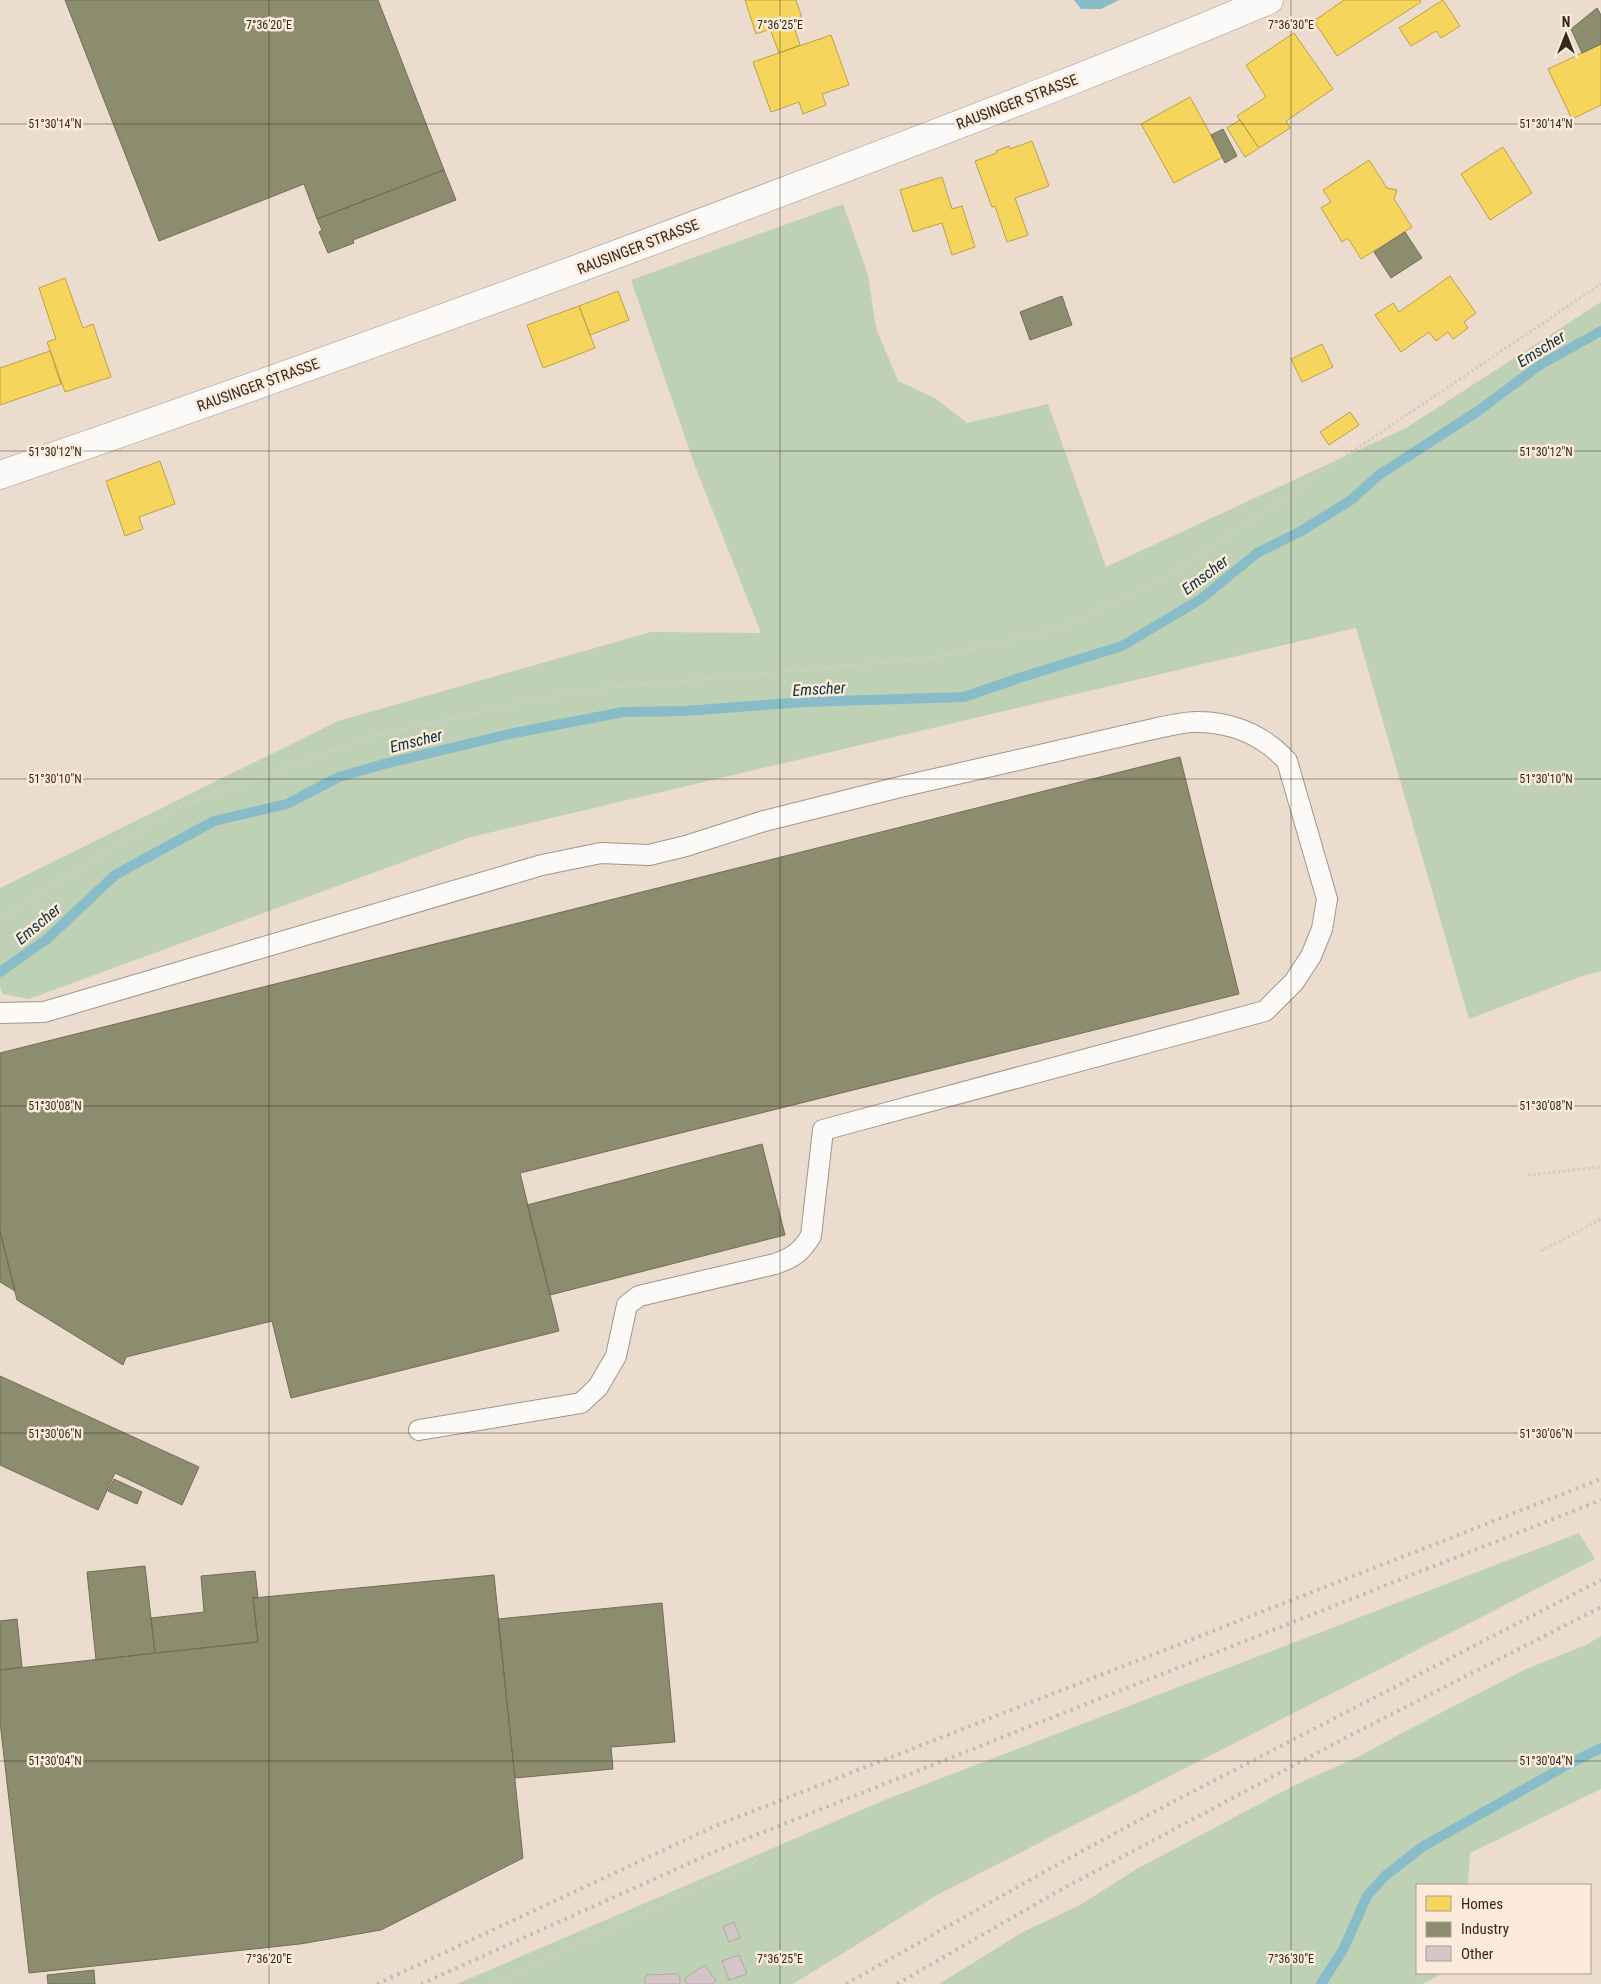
<svg xmlns="http://www.w3.org/2000/svg" width="1601" height="1984" font-family="'Roboto Condensed',sans-serif">
<style>
.green{fill:#bed1b4}
.water{fill:#88bcc9}
.homes{fill:#f6d55c;stroke:#bca149}
.industry{fill:#8c8c6e;stroke:#726e56}
.lines{fill:none;stroke-linecap:round;stroke-linejoin:round}
.stream{stroke:#88bcc9;stroke-width:10}
.building{fill:#d4c5c9;stroke:#b1a7a5}
.service-casing{stroke:#a1968b;stroke-width:22}
.minor-casing{stroke:#a1968b;stroke-width:29}
.path{stroke:#d1ccc8;stroke-width:3;stroke-dasharray:2.5 2.5;stroke-linecap:butt}
.service{stroke:#fcfaf8;stroke-width:20}
.minor{stroke:#fcfaf8;stroke-width:28}
.rail{stroke:#bfbbb8;stroke-width:4;stroke-dasharray:2.5 5;stroke-linecap:butt}
.ticks{fill:none;stroke:#34291e;stroke-width:1;stroke-opacity:0.45}
.labels{text-anchor:middle;dominant-baseline:central;stroke-width:5;stroke-linejoin:round;paint-order:stroke}
.street-label{font-size:15px;fill:#34291e;stroke:#fceada}
.water-label{font-size:16px;font-style:italic;fill:#09313c;stroke:#fceada}
.ticks-label{font-size:12px;text-anchor:middle;fill:#34291e;stroke:#fceada;stroke-width:5;stroke-linejoin:round;paint-order:stroke}
</style>
<rect width="100%" height="100%" fill="#ebdccd"/>
<path class="green" d="M 843,204 L 868,275 L 876,328 L 898,381 L 935,398 L 967,423 L 1048,404 L 1106,567 L 1406,428 L 1601,302 L 1601,971 L 1582,976 L 1469,1019 L 1356,628 L 471,837 L 29,999 L 3,994 L 0,987 L 0,888 L 338,721 L 651,632 L 761,633 L 695,466 L 631,280 Z
M 1579,1533 L 1595,1559 L 937,1895 L 793,1984 L 457,1984 L 887,1799 Z
M 1601,1636 L 1601,1789 L 1470,1853 L 1468,1885 L 1417,1885 L 1417,1973 L 1443,1973 L 1422,1984 L 939,1984 L 1023,1932 L 1080,1905 L 1135,1870 L 1295,1785 L 1358,1757 L 1400,1734 L 1524,1670 L 1586,1645 Z"/>
<path class="water" d="M 1074,0 L 1119,0 L 1101,9 L 1081,9 Z"/>
<path class="homes" d="M 745,0 L 796,0 L 802,18 L 792,21 L 800,45 L 779,53 L 770,29 L 756,34 Z
M 1344,0 L 1420,0 L 1421,2 L 1337,56 L 1314,21 Z
M 1443,0 L 1460,26 L 1441,38 L 1436,31 L 1411,46 L 1399,28 Z
M 1294,33 L 1333,89 L 1286,121 L 1290,128 L 1259,148 L 1237,116 L 1266,97 L 1246,65 Z
M 831,35 L 849,85 L 822,94 L 826,105 L 803,114 L 799,102 L 771,112 L 753,62 Z
M 1601,44 L 1601,105 L 1572,119 L 1548,69 Z
M 1190,97 L 1223,157 L 1174,183 L 1141,124 Z
M 1240,120 L 1259,148 L 1245,157 L 1227,128 Z
M 1032,141 L 1049,186 L 1015,198 L 1028,235 L 1007,242 L 995,206 L 992,207 L 975,161 L 997,153 L 996,151 L 1009,146 L 1010,149 Z
M 1503,147 L 1532,193 L 1490,220 L 1461,174 Z
M 1369,160 L 1387,188 L 1397,190 L 1394,199 L 1412,227 L 1361,259 L 1348,238 L 1342,242 L 1321,208 L 1331,202 L 1323,190 Z
M 942,177 L 952,209 L 962,206 L 975,247 L 952,255 L 942,223 L 913,232 L 900,190 Z
M 1450,276 L 1476,313 L 1464,322 L 1468,328 L 1453,339 L 1448,332 L 1436,341 L 1429,332 L 1401,352 L 1375,315 L 1393,303 L 1399,312 Z
M 65,278 L 83,328 L 93,324 L 111,377 L 65,392 L 47,342 L 56,339 L 39,288 Z
M 618,291 L 629,320 L 590,335 L 579,306 Z
M 579,306 L 595,348 L 543,368 L 527,325 Z
M 1322,344 L 1333,367 L 1302,382 L 1291,359 Z
M 50,351 L 61,384 L 0,405 L 0,368 Z
M 1350,412 L 1359,425 L 1329,445 L 1320,432 Z
M 160,461 L 175,504 L 139,517 L 143,529 L 125,536 L 106,481 Z"/>
<path class="industry" d="M 65,0 L 378,0 L 444,170 L 317,219 L 304,184 L 159,241 Z
M 1597,8 L 1601,15 L 1601,44 L 1582,53 L 1571,29 Z
M 1223,129 L 1237,156 L 1225,163 L 1211,135 Z
M 444,170 L 456,200 L 353,240 L 354,243 L 328,253 L 319,232 L 322,230 L 317,219 Z
M 1405,232 L 1422,258 L 1391,278 L 1374,252 Z
M 1062,296 L 1072,325 L 1030,340 L 1020,312 Z
M 1180,757 L 1239,994 L 520,1173 L 559,1331 L 291,1398 L 272,1321 L 126,1357 L 123,1365 L 17,1300 L 0,1231 L 0,1053 Z
M 762,1144 L 785,1235 L 550,1295 L 527,1205 Z
M 0,1231 L 15,1291 L 0,1282 Z
M 0,1376 L 199,1467 L 182,1505 L 115,1473 L 98,1510 L 0,1465 Z
M 114,1479 L 142,1492 L 137,1504 L 108,1491 Z
M 145,1566 L 155,1653 L 96,1660 L 87,1572 Z
M 255,1571 L 258,1598 L 253,1598 L 258,1642 L 155,1653 L 151,1618 L 204,1612 L 201,1576 Z
M 494,1575 L 523,1858 L 381,1930 L 300,1944 L 29,1973 L 0,1722 L 0,1670 L 258,1642 L 253,1598 Z
M 662,1603 L 675,1742 L 611,1747 L 613,1769 L 515,1778 L 498,1619 Z
M 17,1619 L 22,1667 L 0,1670 L 0,1621 Z
M 94,1970 L 95,1984 L 48,1984 L 47,1975 Z"/>
<g class="lines">
<path class="stream" d="M 0,972 L 47,939 L 115,875 L 214,821 L 287,804 L 339,777 L 384,764 L 509,734 L 623,712 L 685,711 L 804,702 L 964,697 L 1022,677 L 1122,646 L 1201,599 L 1257,553 L 1303,530 L 1351,500 L 1379,475 L 1478,411 L 1540,365 L 1601,331
M 1321,1984 L 1343,1950 L 1367,1896 L 1385,1876 L 1422,1847 L 1567,1765 L 1601,1748"/>
</g>
<path class="building" d="M 734,1922 L 740,1938 L 729,1942 L 723,1927 Z
M 739,1955 L 747,1974 L 729,1980 L 722,1961 Z
M 705,1965 L 716,1981 L 712,1984 L 687,1984 L 684,1979 Z
M 676,1974 L 680,1977 L 680,1984 L 645,1984 L 645,1978 L 647,1975 Z"/>
<g class="lines">
<defs>
<path id="service" d="M 0,1013 L 44,1012 L 542,865 L 601,853 L 649,855 L 686,846 L 764,821 L 900,787 L 1162,727 C 1174,725 1188,721 1200,722 C 1234,723 1264,736 1287,761 L 1327,899 L 1322,929 L 1311,956 L 1294,982 L 1265,1011 L 823,1130 L 811,1236 C 800,1253 794,1257 775,1264 L 639,1296 L 627,1305 L 616,1356 L 598,1387 L 581,1403 L 419,1430"/>
<path id="minor" d="M 0,475 C 279,379 557,278 832,173 C 979,117 1125,61 1269,0"/>
</defs>
<use href="#service" class="service-casing"/>
<use href="#minor" class="minor-casing"/>
<path class="path" d="M 0,918 L 176,808 L 373,736 L 576,691 L 930,658 L 1059,629 L 1169,575 L 1601,284
M 1528,1175 L 1601,1167
M 1541,1251 L 1601,1219
M 493,1984 L 761,1858"/>
<use href="#service" class="service"/>
<use href="#minor" class="minor"/>
<path class="rail" d="M 377,1984 L 715,1826 L 1601,1479
M 421,1984 L 723,1848 L 1601,1500
M 846,1984 L 1051,1868 L 1167,1805 L 1601,1580
M 897,1984 L 1062,1889 L 1345,1738 L 1601,1607"/>
</g>
<path class="ticks" d="M 269,0 L 269,1984M 780,0 L 780,1984M 1291,0 L 1291,1984M 0,124 L 1601,124M 0,451 L 1601,451M 0,779 L 1601,779M 0,1106 L 1601,1106M 0,1433 L 1601,1433M 0,1761 L 1601,1761"/>
<g class="labels">
<g class="street-label">
<text transform="translate(1017 102) rotate(-21)">RAUSINGER STRASSE</text>
<text transform="translate(638 247) rotate(-21)">RAUSINGER STRASSE</text>
<text transform="translate(258 385) rotate(-20)">RAUSINGER STRASSE</text>
</g>
<g class="water-label">
<text transform="translate(1541 349) rotate(-32)">Emscher</text>
<text transform="translate(1205 575) rotate(-37)">Emscher</text>
<text transform="translate(819 689) rotate(-3)">Emscher</text>
<text transform="translate(416 741) rotate(-14)">Emscher</text>
<text transform="translate(38 924) rotate(-40)">Emscher</text>
</g>
</g>
<g class="ticks-label">
<text x="269" y="29">7°36'20"E</text>
<text x="780" y="29">7°36'25"E</text>
<text x="1291" y="29">7°36'30"E</text>
<text x="55" y="128">51°30'14"N</text>
<text x="1546" y="128">51°30'14"N</text>
<text x="55" y="456">51°30'12"N</text>
<text x="1546" y="456">51°30'12"N</text>
<text x="55" y="783">51°30'10"N</text>
<text x="1546" y="783">51°30'10"N</text>
<text x="55" y="1110">51°30'08"N</text>
<text x="1546" y="1110">51°30'08"N</text>
<text x="55" y="1438">51°30'06"N</text>
<text x="1546" y="1438">51°30'06"N</text>
<text x="55" y="1765">51°30'04"N</text>
<text x="1546" y="1765">51°30'04"N</text>
<text x="269" y="1963">7°36'20"E</text>
<text x="780" y="1963">7°36'25"E</text>
<text x="1291" y="1963">7°36'30"E</text>
</g>
<rect x="1416" y="1884" width="175" height="90" fill="#fceada" stroke="#ac9d8f"/>
<rect x="1426" y="1896" width="25" height="15" fill="#f6d55c" stroke="#ac9d8f"/>
<text x="1461" y="1909" font-size="15" fill="#34291e">Homes</text>
<rect x="1426" y="1922" width="25" height="15" fill="#8c8c6e" stroke="#ac9d8f"/>
<text x="1461" y="1934" font-size="15" fill="#34291e">Industry</text>
<rect x="1426" y="1946" width="25" height="15" fill="#d4c5c9" stroke="#ac9d8f"/>
<text x="1461" y="1959" font-size="15" fill="#34291e">Other</text>
<g transform="translate(1566 35)" stroke="#fceada" stroke-width="4" paint-order="stroke">
<path d="M0-4L9 19L0 12L-9 19Z" fill="#34291e"/>
<text y="-8" font-size="14" font-weight="bold" text-anchor="middle" fill="#34291e">N</text>
</g>
</svg>
